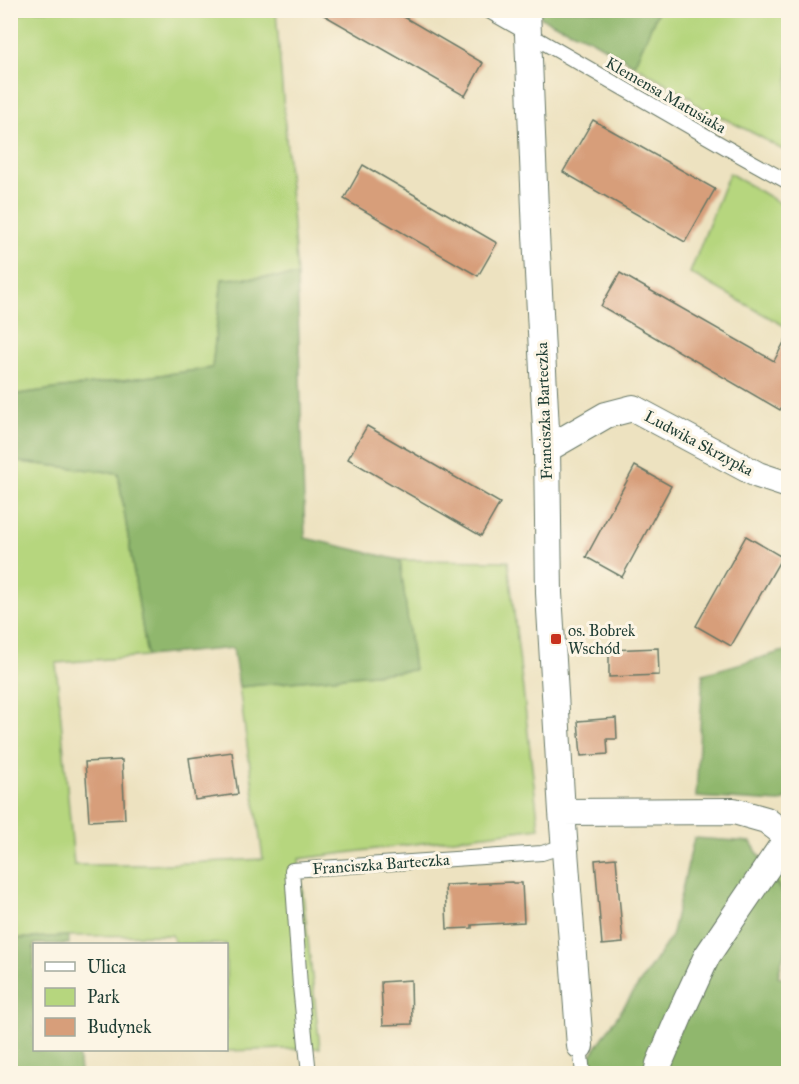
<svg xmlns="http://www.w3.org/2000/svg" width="799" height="1084" font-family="'IM FELL Great Primer',serif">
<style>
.green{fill:#b6d67e;stroke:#6a8a59;stroke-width:1.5}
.forest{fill:#90b76d;stroke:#587a50;stroke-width:1.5}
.building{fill:#d79e7a}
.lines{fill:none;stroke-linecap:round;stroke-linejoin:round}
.service-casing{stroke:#677765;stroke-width:16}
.minor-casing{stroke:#677765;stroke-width:28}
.service{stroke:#fff;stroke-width:14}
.minor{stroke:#fff;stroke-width:26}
.poi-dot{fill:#c8321e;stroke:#fcf5e5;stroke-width:2}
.labels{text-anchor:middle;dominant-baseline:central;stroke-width:6;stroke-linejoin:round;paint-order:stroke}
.street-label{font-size:16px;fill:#1f3d34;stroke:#fcf5e5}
.poi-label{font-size:16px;fill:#1f3d34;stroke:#fcf5e5;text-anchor:start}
</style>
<rect width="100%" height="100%" fill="#fcf5e5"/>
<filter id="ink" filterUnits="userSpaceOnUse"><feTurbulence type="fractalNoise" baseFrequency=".0167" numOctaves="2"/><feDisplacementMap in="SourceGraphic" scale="12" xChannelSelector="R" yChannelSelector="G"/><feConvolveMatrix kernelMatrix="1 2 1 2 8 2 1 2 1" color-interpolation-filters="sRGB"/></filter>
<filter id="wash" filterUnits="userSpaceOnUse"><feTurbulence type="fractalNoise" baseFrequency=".008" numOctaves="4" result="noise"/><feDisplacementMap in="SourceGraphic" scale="24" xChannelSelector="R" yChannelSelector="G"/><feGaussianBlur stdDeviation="1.35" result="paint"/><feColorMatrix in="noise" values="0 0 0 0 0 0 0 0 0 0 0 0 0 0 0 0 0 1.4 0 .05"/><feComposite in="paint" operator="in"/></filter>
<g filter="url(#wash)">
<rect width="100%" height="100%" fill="#ede2c0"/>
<path class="green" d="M 32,10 L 276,11 L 297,276 L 222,279 L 212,368 L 11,395 L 11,17 Z
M 658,11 L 788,11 L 788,153 L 757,135 L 693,103 L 691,98 L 634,65 Z
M 729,173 L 788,208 L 788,328 L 690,273 Z
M 11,461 L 118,473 L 147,656 L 56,663 L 74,865 L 150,865 L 263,859 L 239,687 L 414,670 L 400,560 L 508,561 L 539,828 L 299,859 L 320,1048 L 193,1052 L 193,1050 L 226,1050 L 226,944 L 175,944 L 172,935 L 68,936 L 11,939 Z
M 788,867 L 788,903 L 776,881 Z"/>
<path class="forest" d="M 541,11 L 541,10 L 658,11 L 634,65 L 592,40 L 541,18 Z
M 297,276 L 305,538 L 400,560 L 414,670 L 239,687 L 233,648 L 147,656 L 118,473 L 11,461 L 11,395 L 212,368 L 222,279 Z
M 788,650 L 788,798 L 780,802 L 696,797 L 703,674 Z
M 694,838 L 751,842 L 788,903 L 788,940 L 778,976 L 788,980 L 788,1073 L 599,1073 L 600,1069 L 589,1058 L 671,937 Z
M 68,936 L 69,944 L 34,944 L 34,1050 L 78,1050 L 80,1073 L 11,1073 L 11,939 Z"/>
<g id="blocks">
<path class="building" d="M 315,10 L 392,10 L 483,63 L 465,96 Z
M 593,120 L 715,189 L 685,242 L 563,172 Z
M 363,165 L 497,243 L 478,276 L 344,199 Z
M 620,273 L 774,361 L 789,333 L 789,395 L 780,410 L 601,306 Z
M 367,426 L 500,503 L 481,536 L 348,459 Z
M 635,466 L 671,486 L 622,577 L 586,557 Z
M 746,536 L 782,557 L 731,646 L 696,626 Z
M 658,648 L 659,675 L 609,677 L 609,650 Z
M 616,718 L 617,739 L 607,739 L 608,754 L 581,756 L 578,721 Z
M 232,752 L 238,794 L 195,800 L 189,758 Z
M 122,760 L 125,819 L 89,821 L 85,762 Z
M 616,858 L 623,943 L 602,945 L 595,860 Z
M 512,882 L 513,883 L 522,883 L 524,922 L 472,925 L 472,928 L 447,929 L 445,885 Z
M 411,980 L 412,1024 L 383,1025 L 381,982 Z"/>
</g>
</g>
<g filter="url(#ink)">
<use href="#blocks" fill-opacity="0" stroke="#677765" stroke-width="1.5"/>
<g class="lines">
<defs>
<path id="service" d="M 487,10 L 727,148 L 788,182
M 580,1046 L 583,1074
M 309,1074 L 300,986 L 292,870 L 542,853 L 564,846"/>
<path id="minor" d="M 527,10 L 536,234 L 547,449 L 549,593 L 562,812 L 580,1046
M 547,449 L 606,415 L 633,408 L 758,475 L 788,485
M 562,812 L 734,811 L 766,820 L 788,837
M 657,1074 L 659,1064 L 682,1010 L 707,956 L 788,837"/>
</defs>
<use href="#service" class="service-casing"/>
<use href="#minor" class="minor-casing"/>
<use href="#service" class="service"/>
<use href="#minor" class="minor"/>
</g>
</g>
<rect class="poi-dot" x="550" y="633" width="12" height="12" rx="3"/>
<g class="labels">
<g class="street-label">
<text transform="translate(666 95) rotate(30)">Klemensa Matusiaka</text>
<text transform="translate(544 411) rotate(-92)">Franciszka Barteczka</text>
<text transform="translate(699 443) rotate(28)">Ludwika Skrzypka</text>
<text transform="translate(381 864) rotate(-4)">Franciszka Barteczka</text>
</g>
<g class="poi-label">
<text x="568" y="630">os. Bobrek<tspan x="568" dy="18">Wschód</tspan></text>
</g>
</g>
<rect width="799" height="1084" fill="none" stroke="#fcf5e5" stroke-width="36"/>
<rect x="33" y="943" width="195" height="108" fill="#fcf5e5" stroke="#a4ab9e" stroke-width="1.5"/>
<rect x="45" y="962" width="30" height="9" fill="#ffffff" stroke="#a4ab9e" stroke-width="1.5"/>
<text x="87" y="973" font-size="18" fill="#1f3d34">Ulica</text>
<rect x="45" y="988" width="30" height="18" fill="#b6d67e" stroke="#a4ab9e" stroke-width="1.5"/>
<text x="87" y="1003" font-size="18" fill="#1f3d34">Park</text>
<rect x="45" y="1018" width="30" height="18" fill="#d79e7a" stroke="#a4ab9e" stroke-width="1.5"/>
<text x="87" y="1033" font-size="18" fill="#1f3d34">Budynek</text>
</svg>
